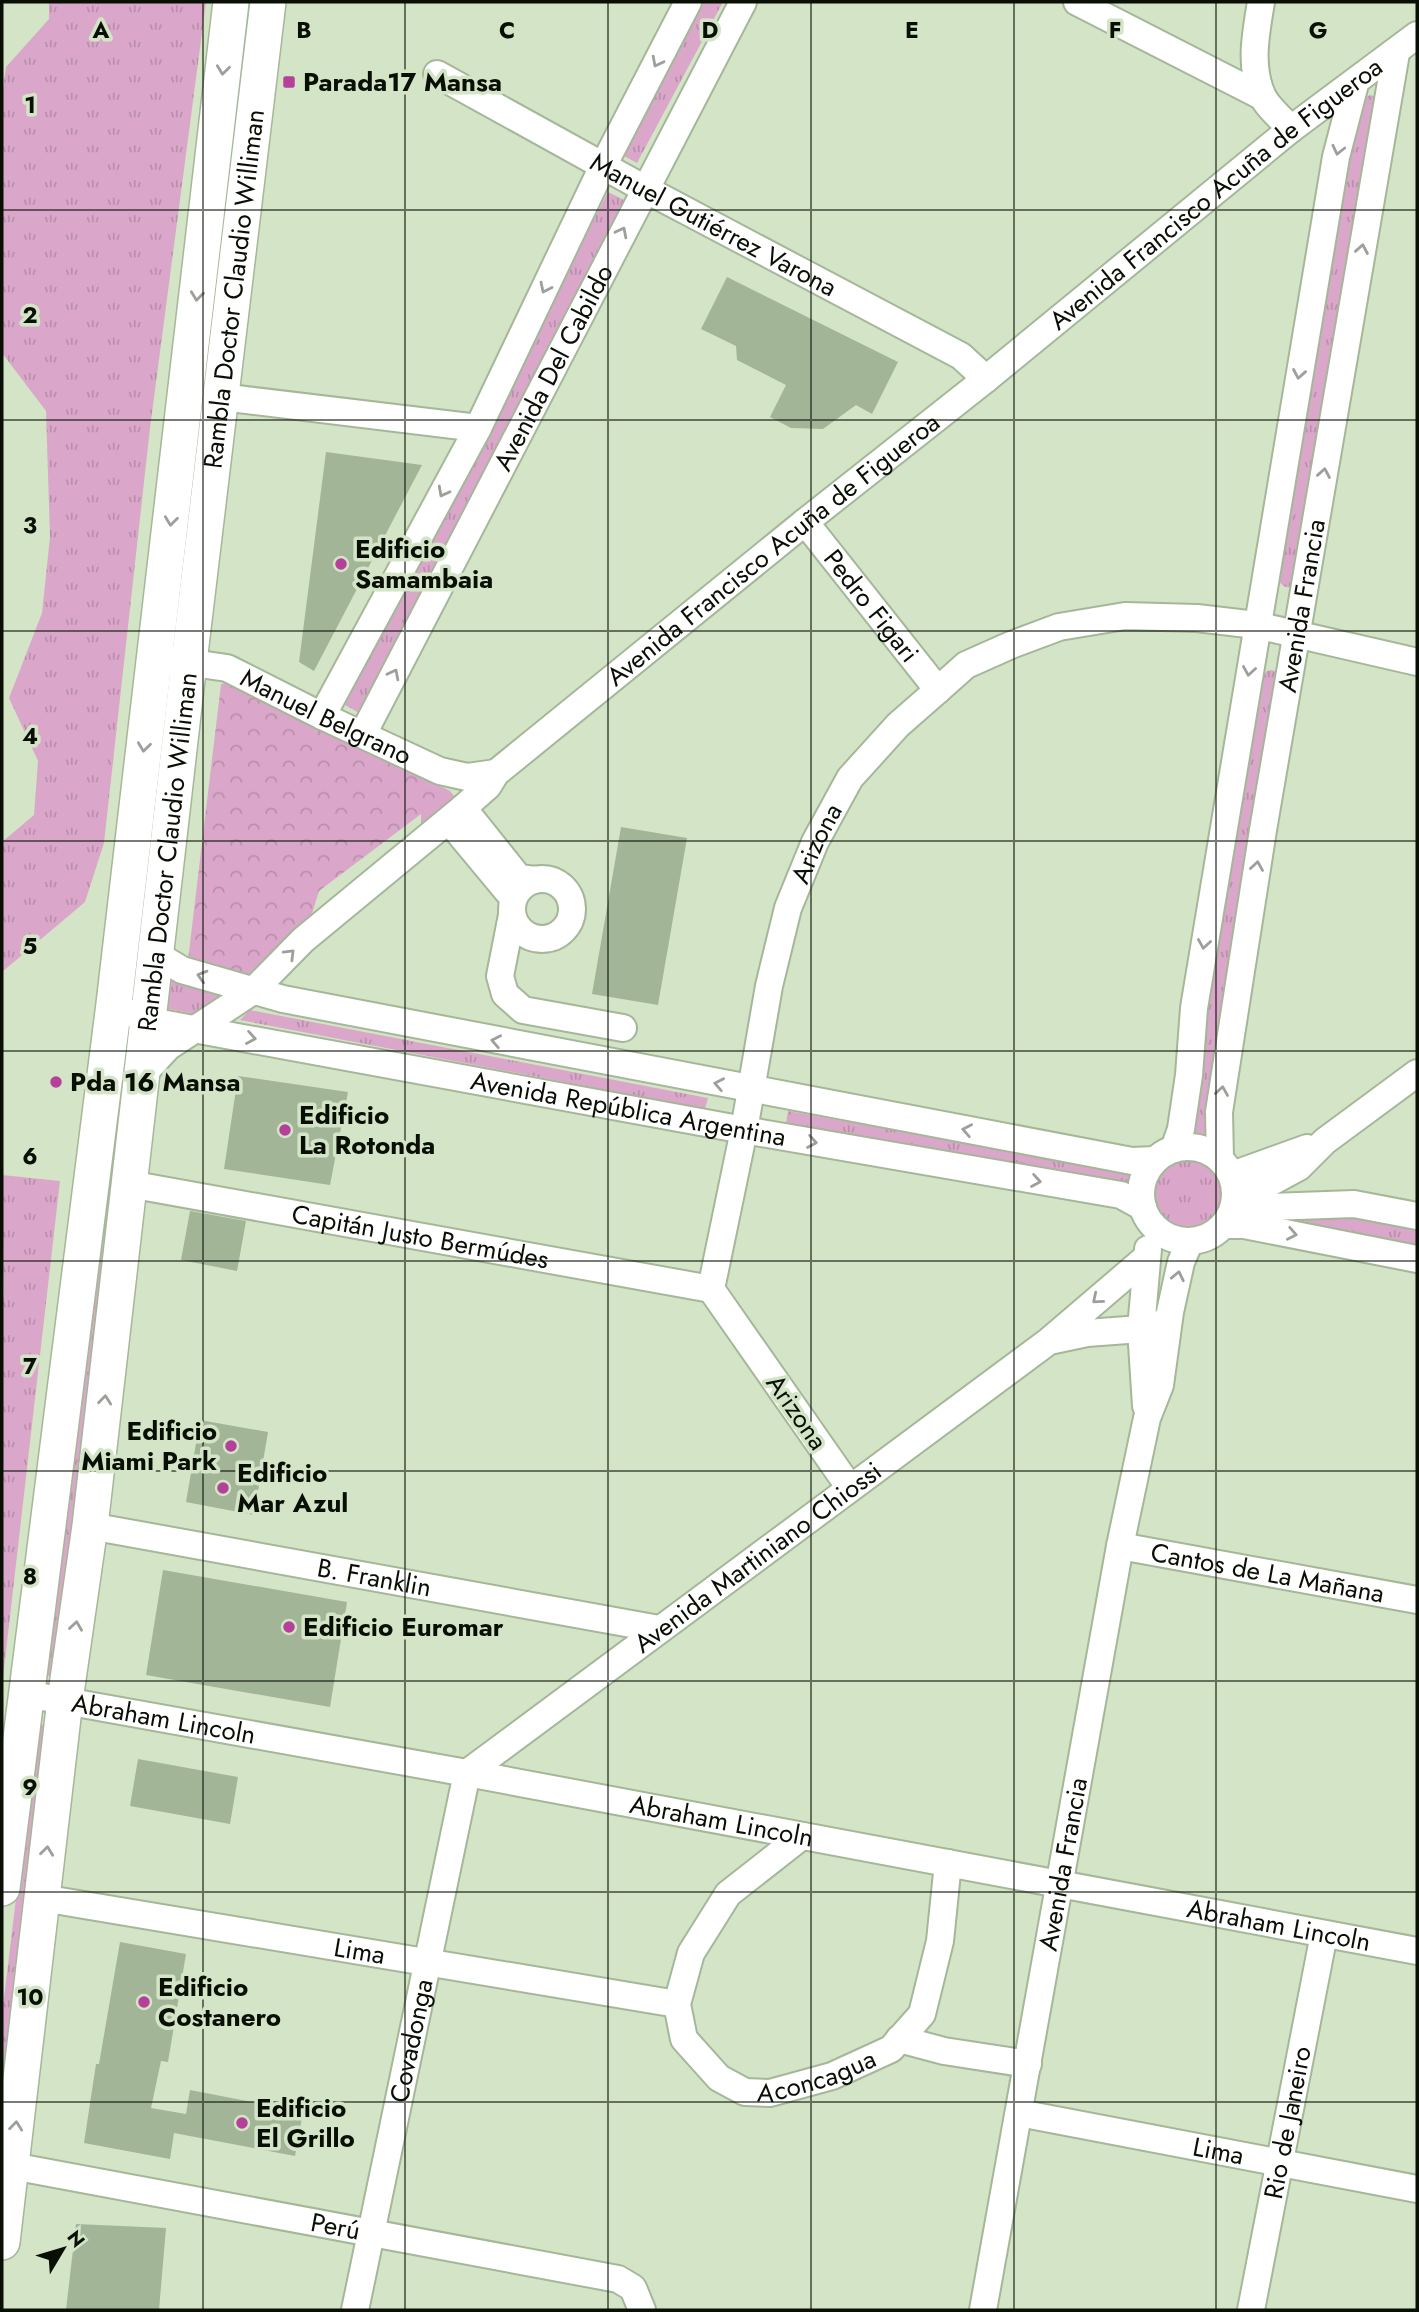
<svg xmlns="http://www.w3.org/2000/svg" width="1419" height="2312" font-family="Jost,sans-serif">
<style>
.grass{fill:url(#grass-tufts)}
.park{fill:url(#park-crowns)}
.building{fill:#a3b597}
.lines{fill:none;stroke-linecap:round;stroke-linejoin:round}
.minor-casing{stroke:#a5b799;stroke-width:30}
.major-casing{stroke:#a5b799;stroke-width:38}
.minor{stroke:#fff;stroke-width:26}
.major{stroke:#fff;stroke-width:35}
.oneway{stroke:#9d9f9b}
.grid{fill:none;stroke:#090f05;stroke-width:2;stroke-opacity:0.55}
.poi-dot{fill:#b44099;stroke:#d3e5c6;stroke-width:2.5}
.labels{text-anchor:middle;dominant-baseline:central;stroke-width:7;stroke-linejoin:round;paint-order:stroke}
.poi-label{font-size:26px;font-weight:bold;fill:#090f05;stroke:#d3e5c6;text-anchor:start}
.street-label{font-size:26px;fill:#090f05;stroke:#d3e5c6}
.grid-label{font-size:23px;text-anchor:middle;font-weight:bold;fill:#090f05;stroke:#d3e5c6;stroke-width:7;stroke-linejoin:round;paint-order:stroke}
</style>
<defs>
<pattern id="grass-tufts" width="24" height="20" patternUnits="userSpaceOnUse" patternTransform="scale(1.75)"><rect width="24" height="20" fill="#daa7ca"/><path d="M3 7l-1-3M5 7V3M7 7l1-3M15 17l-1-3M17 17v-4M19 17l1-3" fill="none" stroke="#ba8fac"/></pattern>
<pattern id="park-crowns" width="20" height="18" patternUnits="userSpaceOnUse" patternTransform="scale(1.75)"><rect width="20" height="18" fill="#daa7ca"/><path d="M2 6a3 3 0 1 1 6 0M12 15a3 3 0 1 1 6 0" fill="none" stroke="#ba8fac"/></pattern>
</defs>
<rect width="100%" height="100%" fill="#d3e5c6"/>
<path class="grass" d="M 49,2 L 206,2 L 150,428 L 104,843 L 85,902 L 2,972 L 2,842 L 34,815 L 38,761 L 9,698 L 42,613 L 50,537 L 46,411 L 2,353 L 2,96 L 6,67 L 49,19 Z
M 704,2 L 723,2 L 637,163 L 622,155 Z
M 1370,95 L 1376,97 L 1291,587 C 1285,588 1283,586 1279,581 L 1347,160 L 1363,99 Z
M 608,192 L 624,200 L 361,714 L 345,705 Z
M 1272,670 L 1277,672 L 1207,1139 L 1190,1136 L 1203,1025 L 1262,676 L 1267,671 Z
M 169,977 L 183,985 L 224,994 L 201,1015 L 163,1008 Z
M 250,1010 L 708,1098 L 705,1109 L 240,1020 Z
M 124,1026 L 134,1026 L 60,1660 L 51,1677 L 47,1675 L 45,1658 Z
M 788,1111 L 1130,1172 L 1127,1186 L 786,1123 Z
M1153 1194a36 36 0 1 1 72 0a36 36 0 1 1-72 0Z
M 2,1175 L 60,1181 L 2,1686 L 2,1297 L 4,1297 Z
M 1246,1212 L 1356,1214 L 1417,1227 L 1417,1248 Z
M 45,1724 L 2,2149 L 2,2015 L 35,1740 L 41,1725 Z"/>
<path class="park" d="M 232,682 L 450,791 L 457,800 L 421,827 L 421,814 L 319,891 L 311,917 L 243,979 L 188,960 L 221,684 Z"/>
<path class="building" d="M 727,277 L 898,362 L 872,414 L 856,405 L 823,429 L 791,428 L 770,417 L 786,385 L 737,360 L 736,346 L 701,329 Z
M 326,452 L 422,465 L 314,671 L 299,662 Z
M 621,827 L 687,838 L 658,1005 L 592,994 Z
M 238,1076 L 348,1092 L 330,1185 L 224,1169 Z
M 190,1211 L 246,1221 L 237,1271 L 181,1260 Z
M 200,1420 L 268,1432 L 254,1515 L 186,1502 Z
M 163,1570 L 347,1602 L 330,1707 L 146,1675 Z
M 138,1759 L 238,1777 L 230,1824 L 130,1806 Z
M 120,1942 L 186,1954 L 168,2062 L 161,2061 L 151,2108 L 186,2114 L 190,2090 L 303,2112 L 295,2156 L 174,2133 L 170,2159 L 84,2143 L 96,2064 L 99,2064 Z
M 76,2224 L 166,2228 L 159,2310 L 66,2310 Z"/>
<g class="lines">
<defs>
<g id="minor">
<path d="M 1077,2 L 1263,97"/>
<path d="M 1261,2 C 1256,33 1249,65 1262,95 C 1267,107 1282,119 1291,129"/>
<path id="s1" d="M 437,74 L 645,189 L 961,356 L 986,379"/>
<path d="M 221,397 L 478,428"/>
<path id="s2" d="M 805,522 L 938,690"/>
<path id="s3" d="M 172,660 L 227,668 L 322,716 L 440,771 L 467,777 L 496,773"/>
<path d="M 322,716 L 478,428 L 603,166 L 688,2"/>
<path id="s4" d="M 363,734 L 743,2"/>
<path d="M 463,808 L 519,878 L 535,880"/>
<path d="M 449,821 L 508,892"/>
<circle cx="542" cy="909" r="30"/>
<path d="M 512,915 L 500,976 L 505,994 L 523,1010 L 623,1028"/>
<path d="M 157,955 L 182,970 L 283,999 L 1132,1161 L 1155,1160"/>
<path id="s5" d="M 132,1013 L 150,1021 L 744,1130 L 1121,1195 L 1143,1207"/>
<path id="s6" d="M 143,1074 L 168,1047 L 253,991 L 303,940 L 463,808 L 488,786 L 496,773 L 805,522 L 986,379 L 1291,129 L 1417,35"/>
<circle cx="1188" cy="1194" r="47"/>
<path d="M 1174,1149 L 1181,1129 L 1189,1075 L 1194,1008 L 1336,157 L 1355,84"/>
<path id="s7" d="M 1220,1159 L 1219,1112 L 1263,830 L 1396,53"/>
<path d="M 1232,1175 L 1307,1148"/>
<path id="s8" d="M 129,1184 L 711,1289"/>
<path d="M 1236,1201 L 1299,1167 L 1325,1141 L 1417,1073"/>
<path d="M 1234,1205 L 1267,1207 L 1354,1204 L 1417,1216"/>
<path d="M 1224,1225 L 1244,1225 L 1417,1259"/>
<path d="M 1054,1340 L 1087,1333 L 1141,1329 L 1158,1324"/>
<path d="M 1146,1406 L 1141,1329 L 1148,1249"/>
<path id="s9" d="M 850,1488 L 711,1289 L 744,1130 L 769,986 L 788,908 L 815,842 L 850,778 L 898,725 L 938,690 L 966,665 L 1011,645 L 1059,627 L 1125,616 L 1197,618 L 1256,625 L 1417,662"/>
<path id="s10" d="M 90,1526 L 659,1629"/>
<path id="s11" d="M 1120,1546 L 1417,1600"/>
<path id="s12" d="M 26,1694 L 467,1773 L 1417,1951"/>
<path id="s13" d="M 467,1773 L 1049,1341 L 1146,1258"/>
<path id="s14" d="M 802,1836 L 728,1894 L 691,1953 L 677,2004 L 684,2039 L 719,2078 L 745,2092 L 770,2093 L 832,2076 L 891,2049 L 922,2014 L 940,1941 L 948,1863"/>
<path id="s15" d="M 42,1898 L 677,2004"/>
<path d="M 899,2039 L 944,2051 L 1028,2064"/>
<path id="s16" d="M 1019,2113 L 1417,2189"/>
<path id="s17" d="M 12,2166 L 618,2279 L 633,2288 L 642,2310"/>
<path id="s18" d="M 355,2310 L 467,1773"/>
<path id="s19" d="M 983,2310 L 1120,1546 L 1147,1418 L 1160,1385 L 1170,1312 L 1181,1262 L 1190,1241"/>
<path id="s20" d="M 1251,2310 L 1324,1934"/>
</g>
<g id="major">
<path d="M 2,1888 L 114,1004 L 231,2"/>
<path id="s21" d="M 2,2242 L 65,1700 L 90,1526 L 189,662 L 268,2"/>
</g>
</defs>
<use href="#minor" class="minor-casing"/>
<use href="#major" class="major-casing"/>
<use href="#minor" class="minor"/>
<use href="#major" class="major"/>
</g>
<defs><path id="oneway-chevron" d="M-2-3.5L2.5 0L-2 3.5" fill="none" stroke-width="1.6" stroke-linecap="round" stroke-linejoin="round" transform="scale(1.75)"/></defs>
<g class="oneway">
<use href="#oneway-chevron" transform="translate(657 62) rotate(117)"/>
<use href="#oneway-chevron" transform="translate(223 70) rotate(97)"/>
<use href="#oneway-chevron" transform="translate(1338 150) rotate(103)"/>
<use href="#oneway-chevron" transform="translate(622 232) rotate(-63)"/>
<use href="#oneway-chevron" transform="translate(1362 249) rotate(-80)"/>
<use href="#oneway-chevron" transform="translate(545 288) rotate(116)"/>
<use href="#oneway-chevron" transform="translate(197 296) rotate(97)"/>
<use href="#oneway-chevron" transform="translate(1299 374) rotate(100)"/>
<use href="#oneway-chevron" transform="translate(1324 473) rotate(-80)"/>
<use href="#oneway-chevron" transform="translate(443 492) rotate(118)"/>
<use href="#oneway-chevron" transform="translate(171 521) rotate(97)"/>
<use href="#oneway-chevron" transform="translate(1249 671) rotate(99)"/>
<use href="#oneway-chevron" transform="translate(394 674) rotate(-63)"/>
<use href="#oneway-chevron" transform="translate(144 747) rotate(97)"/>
<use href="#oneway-chevron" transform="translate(1257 866) rotate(-81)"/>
<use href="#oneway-chevron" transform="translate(1204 944) rotate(99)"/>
<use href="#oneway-chevron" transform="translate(290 954) rotate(-45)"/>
<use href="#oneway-chevron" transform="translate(202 976) rotate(-164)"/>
<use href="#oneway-chevron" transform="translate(251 1038) rotate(10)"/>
<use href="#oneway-chevron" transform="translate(496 1041) rotate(-169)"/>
<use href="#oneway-chevron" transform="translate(719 1084) rotate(-169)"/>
<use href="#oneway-chevron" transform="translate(1222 1091) rotate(-81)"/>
<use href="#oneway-chevron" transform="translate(967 1130) rotate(-169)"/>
<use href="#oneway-chevron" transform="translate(812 1142) rotate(10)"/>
<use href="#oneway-chevron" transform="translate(1036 1181) rotate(10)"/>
<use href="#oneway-chevron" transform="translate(1292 1234) rotate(11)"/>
<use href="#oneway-chevron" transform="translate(1178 1276) rotate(-78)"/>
<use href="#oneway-chevron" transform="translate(1097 1299) rotate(140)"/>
<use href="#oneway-chevron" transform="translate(105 1400) rotate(-84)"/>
<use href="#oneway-chevron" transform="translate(76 1626) rotate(-82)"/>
<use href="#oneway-chevron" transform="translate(47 1851) rotate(-83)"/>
<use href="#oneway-chevron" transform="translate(16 2126) rotate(-84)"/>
</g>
<path class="grid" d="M 203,2 L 203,2310M 405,2 L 405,2310M 608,2 L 608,2310M 811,2 L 811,2310M 1014,2 L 1014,2310M 1216,2 L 1216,2310M 2,210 L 1417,210M 2,420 L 1417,420M 2,631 L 1417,631M 2,841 L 1417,841M 2,1051 L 1417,1051M 2,1261 L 1417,1261M 2,1471 L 1417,1471M 2,1681 L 1417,1681M 2,1892 L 1417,1892M 2,2102 L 1417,2102"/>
<g class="poi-dot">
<rect x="282" y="75" width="14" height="14" rx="3.5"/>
<circle cx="341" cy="564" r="7"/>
<circle cx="56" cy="1082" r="7"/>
<circle cx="285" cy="1130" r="7"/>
<circle cx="231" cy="1446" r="7"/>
<circle cx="223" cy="1488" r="7"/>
<circle cx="289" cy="1627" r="7"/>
<circle cx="144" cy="2002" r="7"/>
<circle cx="242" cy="2123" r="7"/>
</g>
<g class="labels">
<g class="poi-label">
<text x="303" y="82">Parada17 Mansa</text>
<text x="355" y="549">Edificio<tspan x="355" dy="30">Samambaia</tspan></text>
<text x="70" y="1082">Pda 16 Mansa</text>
<text x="299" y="1115">Edificio<tspan x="299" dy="30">La Rotonda</tspan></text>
<text x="217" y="1431" text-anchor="end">Edificio<tspan x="217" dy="30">Miami Park</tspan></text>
<text x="237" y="1473">Edificio<tspan x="237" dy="30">Mar Azul</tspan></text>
<text x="303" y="1627">Edificio Euromar</text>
<text x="158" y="1987">Edificio<tspan x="158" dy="30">Costanero</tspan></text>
<text x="256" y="2108">Edificio<tspan x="256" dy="30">El Grillo</tspan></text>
</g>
<g class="street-label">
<text stroke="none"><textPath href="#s6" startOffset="1390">Avenida Francisco Acuña de Figueroa</textPath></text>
<text stroke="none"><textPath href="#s1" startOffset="315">Manuel Gutiérrez Varona</textPath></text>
<text stroke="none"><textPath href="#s21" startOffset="1967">Rambla Doctor Claudio Williman</textPath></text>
<text stroke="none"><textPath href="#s4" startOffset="413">Avenida Del Cabildo</textPath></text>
<text stroke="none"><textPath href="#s6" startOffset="822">Avenida Francisco Acuña de Figueroa</textPath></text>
<text stroke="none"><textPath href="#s2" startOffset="107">Pedro Figari</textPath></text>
<text stroke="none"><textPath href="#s7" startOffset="560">Avenida Francia</textPath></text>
<text stroke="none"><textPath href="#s3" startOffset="166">Manuel Belgrano</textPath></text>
<text stroke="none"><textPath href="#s9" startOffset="702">Arizona</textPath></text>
<text stroke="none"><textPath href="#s21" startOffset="1400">Rambla Doctor Claudio Williman</textPath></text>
<text stroke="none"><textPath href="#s5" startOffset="506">Avenida República Argentina</textPath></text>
<text stroke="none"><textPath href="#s8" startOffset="296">Capitán Justo Bermúdes</textPath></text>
<text transform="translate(797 1412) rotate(55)">Arizona</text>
<text stroke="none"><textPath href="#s13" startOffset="362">Avenida Martiniano Chiossi</textPath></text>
<text stroke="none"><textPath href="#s11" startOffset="150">Cantos de La Mañana</textPath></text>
<text stroke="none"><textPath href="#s10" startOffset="289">B. Franklin</textPath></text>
<text stroke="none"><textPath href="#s12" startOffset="140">Abraham Lincoln</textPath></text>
<text stroke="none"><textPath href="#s12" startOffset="707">Abraham Lincoln</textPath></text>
<text stroke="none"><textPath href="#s19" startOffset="453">Avenida Francia</textPath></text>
<text stroke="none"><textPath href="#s12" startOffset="1274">Abraham Lincoln</textPath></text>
<text stroke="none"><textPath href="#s15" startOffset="322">Lima</textPath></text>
<text stroke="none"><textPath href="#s18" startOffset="275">Covadonga</textPath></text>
<text stroke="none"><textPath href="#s14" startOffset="408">Aconcagua</textPath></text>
<text stroke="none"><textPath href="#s20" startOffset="191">Rio de Janeiro</textPath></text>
<text stroke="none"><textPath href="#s16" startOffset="203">Lima</textPath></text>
<text stroke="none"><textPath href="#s17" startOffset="329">Perú</textPath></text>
</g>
</g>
<g class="grid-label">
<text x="101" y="38">A</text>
<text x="304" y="38">B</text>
<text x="507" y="38">C</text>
<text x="710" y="38">D</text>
<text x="912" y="38">E</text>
<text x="1115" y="38">F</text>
<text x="1318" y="38">G</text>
<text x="30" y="113">1</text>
<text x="30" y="323">2</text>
<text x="30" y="533">3</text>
<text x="30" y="744">4</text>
<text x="30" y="954">5</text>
<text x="30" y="1164">6</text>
<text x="30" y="1374">7</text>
<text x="30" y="1584">8</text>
<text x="30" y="1795">9</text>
<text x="30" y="2005">10</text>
</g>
<rect width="1419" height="2312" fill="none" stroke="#090f05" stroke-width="7"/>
<g transform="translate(63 2249) rotate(52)" stroke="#d3e5c6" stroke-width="5" paint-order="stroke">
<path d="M0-5L12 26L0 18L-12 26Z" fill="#090f05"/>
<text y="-10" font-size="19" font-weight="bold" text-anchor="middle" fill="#090f05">N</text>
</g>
</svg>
